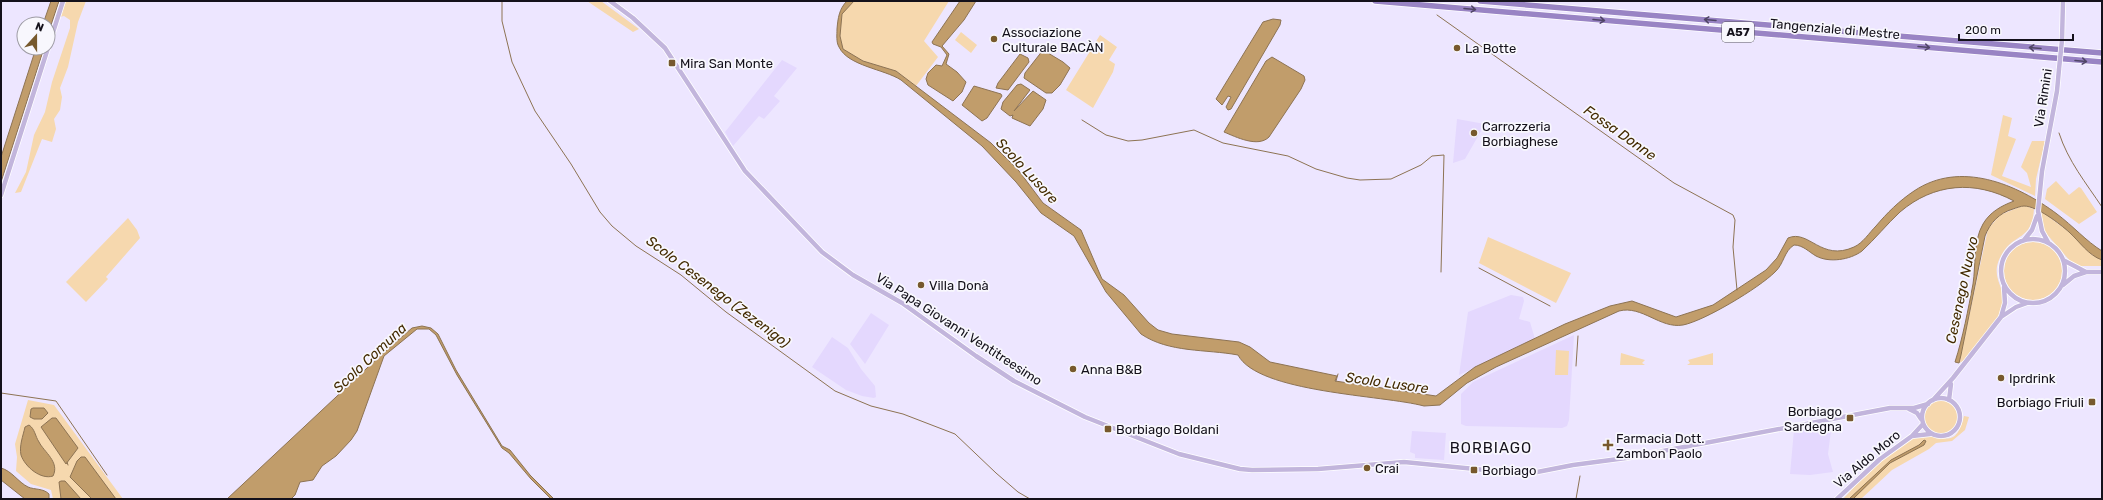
<svg xmlns="http://www.w3.org/2000/svg" width="2103" height="500" font-family="Rubik,sans-serif">
<style>
.built{fill:#e4d8fe}
.green{fill:#f6d8ae}
.water{fill:#c19d6b;stroke:#8d7353}
.lines{fill:none;stroke-linecap:round;stroke-linejoin:round}
.stream{stroke:#8d7353;stroke-width:1}
.major-casing{stroke:#fff;stroke-width:6}
.highway-casing{stroke:#fff;stroke-width:7}
.major{stroke:#c2b5dc;stroke-width:4.5}
.highway{stroke:#9984c4;stroke-width:5.5}
.major-bridge-casing{stroke:#fff;stroke-width:6;stroke-linecap:butt}
.major-bridge{stroke:#c2b5dc;stroke-width:4.5}
.oneway{stroke:#504567}
.poi-dot{fill:#77592d;stroke:#f8f7fd;stroke-width:1.5}
.labels{text-anchor:middle;dominant-baseline:central;stroke-width:3.5;stroke-linejoin:round;paint-order:stroke}
.shield{fill:#f8f7fd;stroke:#58565f;stroke-width:1}
.shield-label{font-size:12px;font-weight:bold;fill:#14111b}
.street-label{font-size:13px;fill:#14111b;stroke:#f8f7fd}
.poi-label{font-size:13px;fill:#14111b;stroke:#f8f7fd;text-anchor:start}
.water-label{font-size:14px;font-style:italic;fill:#432a00;stroke:#f8f7fd}
.quarter-label{font-size:15px;letter-spacing:1px;fill:#14111b;stroke:#f8f7fd}
</style>
<rect width="100%" height="100%" fill="#ede6ff"/>
<path class="built" d="M 782,60 L 797,68 L 774,96 L 780,101 L 764,119 L 759,116 L 733,146 L 725,132 Z
M 1457,119 L 1485,124 L 1465,159 L 1453,163 Z
M 1511,295 L 1523,297 L 1524,301 L 1519,319 L 1530,322 L 1535,339 L 1459,375 L 1468,312 Z
M 871,313 L 889,325 L 865,364 L 850,344 Z
M 1574,335 L 1569,420 L 1567,426 L 1562,428 L 1466,426 L 1461,424 L 1461,394 L 1473,382 Z
M 832,337 L 848,348 L 861,369 L 875,386 L 876,397 L 874,398 L 862,396 L 846,390 L 812,367 Z
M 1832,423 L 1828,454 L 1833,472 L 1810,475 L 1790,474 L 1794,430 Z
M 1412,431 L 1446,433 L 1444,460 L 1415,458 L 1415,454 L 1410,452 Z"/>
<path class="green" d="M 65,1 L 86,1 L 78,22 L 68,67 L 60,88 L 62,97 L 60,110 L 54,119 L 56,129 L 52,142 L 42,139 L 21,192 L 15,193 L 26,172 L 34,135 L 45,112 L 52,82 L 70,28 L 70,20 L 64,16 L 60,17 Z
M 587,1 L 601,1 L 639,29 L 633,32 Z
M 854,1 L 949,1 L 924,41 L 938,57 L 916,86 L 896,71 L 863,61 L 843,49 L 840,36 L 842,14 Z
M 961,32 L 977,45 L 971,53 L 955,40 Z
M 1100,35 L 1117,47 L 1109,60 L 1115,64 L 1113,72 L 1093,108 L 1066,90 Z
M 2003,115 L 2012,118 L 2008,136 L 2016,139 L 2002,176 L 2031,187 L 2027,173 L 2021,167 L 2032,141 L 2045,141 L 2036,179 L 2035,196 L 1991,175 Z
M 2056,181 L 2069,195 L 2079,187 L 2081,188 L 2097,212 L 2079,224 L 2045,199 L 2047,189 Z
M 2022,206 L 2026,206 L 2034,209 C 2032,241 2014,233 2002,254 C 1989,276 2004,284 2003,301 C 2002,320 1977,345 1965,360 L 1959,363 L 1988,229 L 2000,215 Z
M 2041,211 L 2069,232 L 2092,255 L 2102,260 L 2102,266 L 2080,266 L 2071,262 L 2044,231 Z
M 128,218 L 137,230 L 140,238 L 106,277 L 108,279 L 86,302 L 66,282 Z
M 1488,237 L 1571,273 L 1556,303 L 1479,263 Z
M2004 271a29 29 0 1 1 58 0a29 29 0 1 1-58 0Z
M 1556,350 L 1569,351 L 1568,375 L 1555,375 Z
M 1621,353 L 1645,360 L 1642,363 L 1645,365 L 1620,365 Z
M 1713,353 L 1713,365 L 1687,365 L 1690,363 L 1688,360 Z
M1924 417a17 17 0 1 1 34 0a17 17 0 1 1-34 0Z
M 28,400 L 54,405 L 123,499 L 53,499 L 51,490 L 31,484 L 16,471 L 17,457 L 15,444 Z
M 1964,416 L 1969,417 L 1965,430 L 1952,441 L 1936,443 L 1929,449 L 1892,470 L 1861,499 L 1843,499 C 1860,481 1895,443 1918,436 C 1938,430 1955,455 1964,416 Z"/>
<path class="water" d="M 51,1 L 59,1 L 48,34 L 48,24 L 43,24 Z
M 847,1 L 854,1 L 842,14 L 840,36 L 843,49 L 863,61 L 896,71 L 991,143 L 1019,171 L 1043,203 L 1081,230 L 1102,279 L 1124,295 L 1149,323 L 1158,330 L 1172,334 L 1239,342 L 1250,347 L 1270,362 L 1337,376 L 1335,381 L 1436,396 L 1475,367 L 1565,324 L 1610,306 L 1632,301 L 1676,317 L 1713,305 L 1766,270 L 1777,258 L 1788,238 C 1809,229 1821,262 1854,247 C 1863,243 1869,233 1876,226 C 1887,213 1899,201 1914,191 C 1960,160 2017,184 2057,214 C 2073,226 2086,241 2102,251 L 2102,260 C 2088,255 2080,242 2069,232 C 2060,224 2037,206 2024,206 C 2021,206 2016,208 2013,209 C 1999,213 1990,223 1985,236 L 1961,355 L 1959,363 L 1955,362 C 1963,337 1968,310 1973,284 C 1976,265 1973,241 1983,224 C 1990,212 2001,206 2014,201 C 1975,180 1934,183 1900,212 C 1887,224 1875,239 1862,251 C 1850,260 1829,263 1816,256 C 1809,252 1803,245 1794,245 C 1784,251 1784,264 1775,272 C 1759,288 1704,321 1683,325 C 1660,329 1642,305 1619,311 L 1496,367 L 1467,383 L 1440,405 L 1424,406 C 1383,395 1258,393 1238,355 C 1206,349 1169,353 1141,334 L 1106,292 L 1074,236 L 1041,213 L 1016,182 L 982,146 L 901,80 C 884,69 848,66 839,47 C 836,42 837,35 837,29 C 838,18 839,9 847,1 Z
M 960,1 L 976,1 L 964,20 L 942,46 L 949,54 L 946,64 L 957,72 L 966,82 L 962,92 L 953,101 L 928,85 L 926,79 L 928,73 L 936,65 L 942,66 L 947,55 L 941,47 L 933,44 L 932,42 Z
M 1273,19 L 1281,20 L 1280,25 L 1231,109 L 1228,110 L 1226,107 L 1231,97 L 1228,96 L 1222,105 L 1216,99 L 1263,22 Z
M 36,48 L 44,48 L 1,182 L 1,157 Z
M 1043,50 L 1063,62 L 1070,68 L 1060,85 L 1052,93 L 1046,93 L 1024,78 L 1025,73 Z
M 1020,54 L 1028,58 L 1029,62 L 1008,90 L 996,88 L 998,83 Z
M 1272,57 L 1304,76 L 1305,80 L 1301,89 L 1269,137 C 1258,148 1236,137 1224,132 L 1266,61 Z
M 1017,85 L 1021,84 L 1030,90 L 1014,111 L 1033,91 L 1046,100 L 1043,109 L 1030,126 L 1012,118 L 1013,115 L 1010,116 L 1001,109 L 1003,102 Z
M 974,86 L 1001,94 L 1002,96 L 987,118 L 982,121 L 962,105 Z
M 422,326 L 431,328 L 438,334 L 456,370 L 502,446 L 510,450 L 530,475 L 554,499 L 551,499 L 531,479 L 509,453 L 502,448 L 457,375 L 436,335 L 429,329 L 417,329 L 384,356 L 357,431 L 351,440 L 336,456 L 322,466 L 313,480 L 300,482 L 295,495 L 291,499 L 227,499 L 382,354 L 412,328 Z
M 33,408 L 44,408 L 48,413 L 42,419 L 34,419 L 30,417 L 31,409 Z
M 52,418 L 56,418 L 78,448 L 66,464 L 41,427 Z
M 29,425 C 35,429 35,436 39,442 C 44,452 60,462 53,476 C 41,480 25,467 21,455 C 19,446 23,436 25,427 Z
M 1924,440 L 1926,441 L 1924,445 L 1890,463 L 1853,499 L 1849,499 L 1891,460 L 1919,445 Z
M 81,457 L 85,457 L 116,499 L 92,499 L 70,477 L 77,461 Z
M 1,468 C 12,471 18,482 28,487 C 35,490 43,488 49,494 L 49,499 L 25,499 L 1,480 Z
M 61,481 L 65,481 L 81,499 L 61,499 L 59,482 Z"/>
<g class="lines">
<path class="stream" d="M 502,1 L 502,21 L 512,62 L 535,111 L 571,164 L 600,212 L 612,226 L 636,246 L 681,275 L 726,312 L 835,391 L 871,406 L 903,414 L 955,434 L 996,473 L 1018,492 L 1030,499
M 1974,1 L 2037,1
M 1437,15 L 1674,183 L 1733,215 L 1735,220 L 1733,247 L 1737,290
M 1082,120 L 1106,135 L 1128,141 L 1142,140 L 1194,130 L 1223,143 L 1288,156 L 1316,169 L 1347,178 L 1360,180 L 1391,179 L 1421,165 L 1432,156 L 1444,155 L 1441,272
M 2059,133 C 2068,161 2086,183 2102,207
M 1479,268 L 1550,306
M 1576,366 L 1578,336
M 1336,381 L 1338,374
M 1,393 L 56,401 L 107,475
M 67,462 L 68,465
M 1576,499 L 1580,476"/>
<defs>
<path id="major" d="M 610,1 L 633,18 L 665,48 L 745,171 L 822,252 L 853,275 L 902,303 L 976,356 L 1014,381 L 1085,417 L 1179,454 L 1240,469 L 1252,470 L 1318,469 L 1404,462 L 1527,474 L 1573,465 L 1626,458 L 1890,408 L 1914,408 L 1928,404
M 2062,40 L 2063,1
M 1,195 L 63,1
M2001 271a32 32 0 1 1 64 0a32 32 0 1 1-64 0Z
M 2024,240 L 2032,230 L 2037,216
M 2048,242 L 2042,231 L 2038,211 L 2042,171 L 2057,91 L 2059,69
M 2063,260 L 2086,272 L 2102,272
M 2063,285 L 2074,276 L 2086,272
M 2001,317 L 2005,303 L 2004,287
M1922 417a19 19 0 1 1 38 0a19 19 0 1 1-38 0Z
M 1933,400 L 1953,378 L 2001,317 L 2016,307 L 2027,303
M 1949,400 L 1951,384
M 1909,409 L 1917,413 L 1921,419
M 1912,436 L 1930,434
M 1837,499 L 1880,459 L 1912,436 L 1923,424"/>
<path id="highway" d="M 1375,1 L 2102,62
M 1480,1 L 2102,53"/>
</defs>
<use href="#major" class="major-casing"/>
<use href="#highway" class="highway-casing"/>
<use href="#major" class="major"/>
<use href="#highway" class="highway"/>
<defs>
<path id="major-bridge" d="M 2059,69 L 2062,40"/>
</defs>
<use href="#major-bridge" class="major-bridge-casing"/>
<use href="#major-bridge" class="major-bridge"/>
</g>
<defs><path id="oneway-shaft" d="M-6 0H5M1.5-3L5.5 0L1.5 3" fill="none" stroke-width="1.6" stroke-linecap="round" stroke-linejoin="round"/></defs>
<g class="oneway">
<use href="#oneway-shaft" transform="translate(1470 9) rotate(5)"/>
<use href="#oneway-shaft" transform="translate(1599 20) rotate(5)"/>
<use href="#oneway-shaft" transform="translate(1710 20) rotate(-175)"/>
<use href="#oneway-shaft" transform="translate(1924 47) rotate(5)"/>
<use href="#oneway-shaft" transform="translate(2035 48) rotate(-175)"/>
<use href="#oneway-shaft" transform="translate(2081 61) rotate(5)"/>
</g>
<g class="poi-dot">
<circle cx="994" cy="39" r="4"/>
<circle cx="1457" cy="48" r="4"/>
<rect x="668" y="59" width="8" height="8" rx="2"/>
<circle cx="1474" cy="133" r="4"/>
<circle cx="921" cy="285" r="4"/>
<circle cx="1073" cy="369" r="4"/>
<circle cx="2001" cy="378" r="4"/>
<rect x="2088" y="398" width="8" height="8" rx="2"/>
<rect x="1846" y="414" width="8" height="8" rx="2"/>
<rect x="1104" y="425" width="8" height="8" rx="2"/>
<path d="M1606 439h4v4h4v4h-4v4h-4v-4h-4v-4h4z"/>
<circle cx="1367" cy="468" r="4"/>
<rect x="1470" y="466" width="8" height="8" rx="2"/>
</g>
<g class="labels">
<rect class="shield" x="1722" y="22" width="32" height="20" rx="3"/>
<g class="shield-label">
<text x="1738" y="32">A57</text>
</g>
<g class="street-label">
<text transform="translate(1835 29) rotate(5)">Tangenziale di Mestre</text>
<text transform="translate(2043 98) rotate(-81)">Via Rimini</text>
<text transform="translate(959 329) rotate(33)">Via Papa Giovanni Ventitreesimo</text>
<text transform="translate(1867 459) rotate(-40)">Via Aldo Moro</text>
</g>
<g class="poi-label">
<text x="1002" y="32">Associazione<tspan x="1002" dy="15">Culturale BACÀN</tspan></text>
<text x="1465" y="48">La Botte</text>
<text x="680" y="63">Mira San Monte</text>
<text x="1482" y="126">Carrozzeria<tspan x="1482" dy="15">Borbiaghese</tspan></text>
<text x="929" y="285">Villa Donà</text>
<text x="1081" y="369">Anna B&amp;B</text>
<text x="2009" y="378">Iprdrink</text>
<text x="2084" y="402" text-anchor="end">Borbiago Friuli</text>
<text x="1842" y="411" text-anchor="end">Borbiago<tspan x="1842" dy="15">Sardegna</tspan></text>
<text x="1116" y="429">Borbiago Boldani</text>
<text x="1616" y="438">Farmacia Dott.<tspan x="1616" dy="15">Zambon Paolo</tspan></text>
<text x="1375" y="468">Crai</text>
<text x="1482" y="470">Borbiago</text>
</g>
<g class="water-label">
<text transform="translate(1620 133) rotate(35)">Fossa Donne</text>
<text transform="translate(1027 171) rotate(47)">Scolo Lusore</text>
<text transform="translate(1962 290) rotate(-78)">Cesenego Nuovo</text>
<text transform="translate(718 292) rotate(37)">Scolo Cesenego (Zezenigo)</text>
<text transform="translate(370 358) rotate(-43)">Scolo Comuna</text>
<text transform="translate(1387 383) rotate(8)">Scolo Lusore</text>
</g>
<g class="quarter-label">
<text x="1491" y="448">BORBIAGO</text>
</g>
</g>
<rect width="2103" height="500" fill="none" stroke="#14111b" stroke-width="4"/>
<g transform="translate(36 36) rotate(21)"><circle r="19" fill="#f8f7fd" stroke="#9d9ba3"/>
<path d="M0-3L7 15L0 10L-7 15Z" fill="#77592d"/>
<text y="-6" font-size="11" font-weight="bold" text-anchor="middle" fill="#14111b">N</text>
</g>
<path d="M1959 34v6h114v-6" fill="none" stroke="#14111b" stroke-width="2"/>
<text x="1965" y="34" font-size="12" fill="#14111b" stroke="#f8f7fd" stroke-width="3" paint-order="stroke">200 m</text>
</svg>
